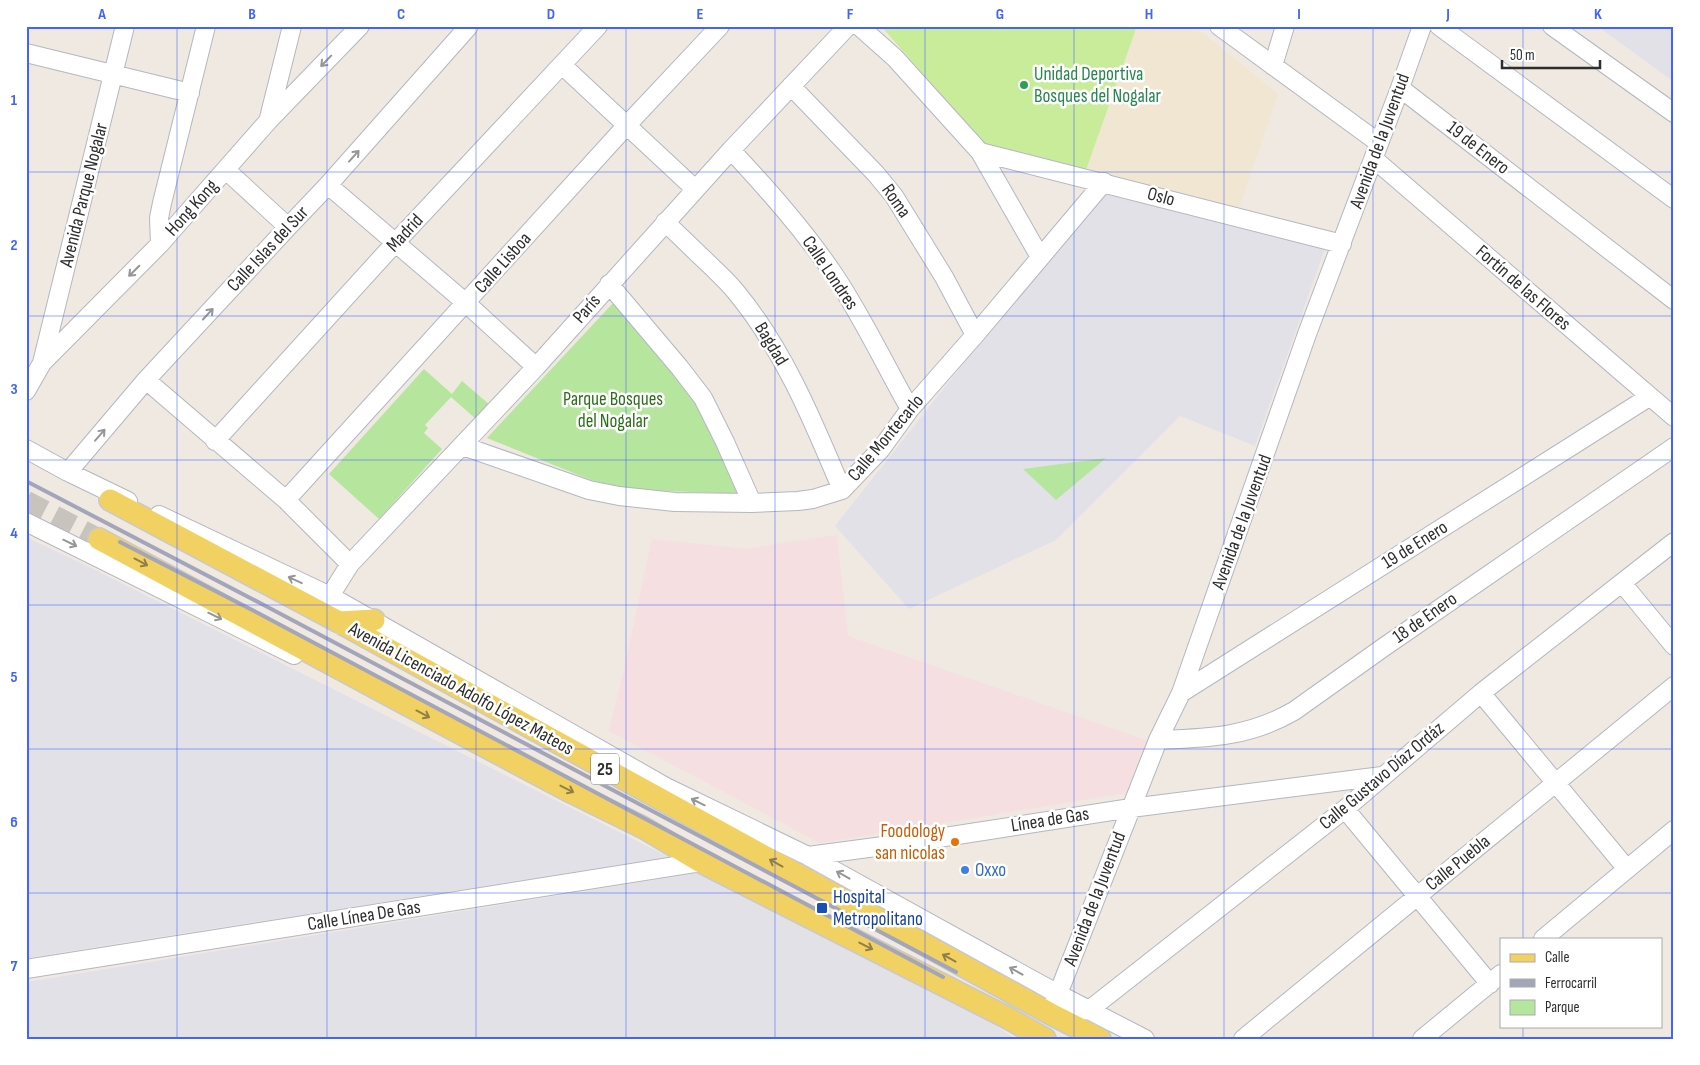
<svg xmlns="http://www.w3.org/2000/svg" width="1700" height="1065" font-family="'Sofia Sans Condensed',sans-serif">
<style>
.industrial{fill:#e3e1e8}
.education{fill:#f0e6d1}
.medical{fill:#f5dfe0}
.green{fill:#b6e59e}
.pitch{fill:#c9ec9a}
.lines{fill:none;stroke-linecap:round;stroke-linejoin:round}
.major-tunnel{stroke:#c8c4bd;stroke-width:21;stroke-dasharray:21 11;stroke-linecap:butt}
.minor-casing{stroke:#b4b7c1;stroke-width:20}
.major-casing{stroke:#c9c9c9;stroke-width:24}
.minor{stroke:#fff;stroke-width:18}
.major{stroke:#f2d163;stroke-width:21}
.rail{stroke:#a3a6b8;stroke-width:4}
.oneway{stroke:#969696}
.oneway2{stroke:#908048}
.grid{fill:none;stroke:#4264fb;stroke-width:1;stroke-opacity:0.55}
.leisure-dot{fill:#2e9e5b;stroke:#fff;stroke-width:2}
.food-dot{fill:#e8710a;stroke:#fff;stroke-width:2}
.shop-dot{fill:#3f7fe0;stroke:#fff;stroke-width:2}
.transit-dot{fill:#1a4fb4;stroke:#fff;stroke-width:2}
.labels{text-anchor:middle;dominant-baseline:central;stroke-width:5;stroke-linejoin:round;paint-order:stroke}
.shield{fill:#fff;stroke:#6d6d6d;stroke-width:1}
.shield-label{font-size:18px;font-weight:bold;fill:#2e2e2e}
.leisure-label{font-size:19px;fill:#27864d;stroke:#fff;text-anchor:start}
.street-label{font-size:19px;fill:#2e2e2e;stroke:#fff}
.park-label{font-size:19px;fill:#2c6e1b;stroke:#fff}
.food-label{font-size:19px;fill:#c56008;stroke:#fff;text-anchor:end}
.shop-label{font-size:19px;fill:#366cbe;stroke:#fff;text-anchor:start}
.transit-label{font-size:19px;fill:#164399;stroke:#fff;text-anchor:start}
.neatline{fill:none;stroke:#4264fb;stroke-width:2}
.grid-label{font-size:16px;text-anchor:middle;font-weight:bold;fill:#4264fb}
</style>
<rect width="100%" height="100%" fill="#efe9e1"/>
<path class="industrial" d="M 1598,26 L 1674,26 L 1674,82 L 1600,28 Z
M 1102,188 L 1326,246 L 1255,446 L 1180,416 L 1056,540 L 909,609 L 835,526 Z
M 26,537 L 85,565 L 669,857 L 26,958 Z
M 697,873 L 989,1021 L 1014,1038 L 26,1039 L 26,982 Z"/>
<path class="education" d="M 1137,26 L 1194,26 L 1278,94 L 1238,211 L 1086,170 Z"/>
<path class="medical" d="M 837,535 L 848,636 L 1148,741 L 1127,793 L 820,843 L 609,731 L 624,669 L 652,539 L 746,549 Z"/>
<path class="green" d="M 614,302 L 689,385 L 744,494 L 613,489 L 487,438 Z
M 424,369 L 452,394 L 462,381 L 490,405 L 477,420 L 451,397 L 425,425 L 428,428 L 424,433 L 442,449 L 379,519 L 329,474 Z
M 1106,458 L 1056,500 L 1023,469 Z"/>
<path class="pitch" d="M 881,26 L 1137,26 L 1086,170 L 983,143 Z"/>
<g class="lines">
<path class="major-tunnel" d="M 26,501 L 99,539"/>
<defs>
<path id="minor" d="M 859,26 L 895,58 L 980,152 L 1040,257
M 1219,26 L 1379,143
M 1422,26 L 1400,88 L 1307,334 L 1181,693 L 1158,740 L 1058,994 L 1049,1013 L 1089,1010 L 1345,809 L 1481,693 L 1674,542
M 1439,26 L 1674,199
M 1552,26 L 1674,113
M 26,53 L 190,93
M 562,65 L 695,189
M 1273,66 L 1285,26
M 791,86 L 876,174 L 894,196 L 944,277 L 975,335
M 1400,88 L 1674,300
M 269,118 L 292,26
M 731,150 C 768,190 804,230 835,276 C 863,318 885,365 910,409
M 980,152 L 1342,244
M 1374,159 L 1674,417
M 226,170 L 288,227
M 328,185 L 466,303 L 536,367
M 665,222 C 681,237 696,252 712,267 C 720,275 729,283 736,292 C 784,350 813,421 842,490
M 160,244 L 159,218 L 162,203 L 206,26
M 609,284 L 680,368 L 703,398 L 725,442 L 752,503
M 42,363 L 125,26
M 146,380 L 286,500 L 350,564
M 26,391 L 42,363 L 160,244 L 269,120 L 360,26
M 215,441 L 395,243 L 598,26
M 463,446 L 589,490 L 619,496 L 675,502 L 752,503 L 798,501 L 813,499 L 842,490 L 881,449 L 910,409 L 975,335 L 1104,182
M 26,449 L 68,472 L 128,501
M 68,472 L 146,380 L 288,227 L 328,185 L 469,26
M 286,500 L 627,125 L 720,26
M 159,515 L 330,596 L 666,787 L 808,856 L 1058,994 L 1145,1039
M 26,522 L 294,655
M 1622,583 L 1674,646
M 330,596 L 350,564 L 536,367 L 731,150 L 848,26
M 1181,693 L 1649,397
M 1481,693 L 1627,869
M 1158,740 C 1209,738 1249,737 1294,711 L 1384,647 L 1674,447
M 1345,809 L 1490,984
M 808,856 L 906,843 L 1131,808 L 1382,776
M 1543,939 L 1674,830
M 26,969 L 701,862
M 1243,1039 L 1674,686
M 1422,1039 L 1501,974"/>
<path id="major" d="M 110,500 L 339,622 L 1049,1013 L 1100,1039
M 99,539 L 398,700 L 565,789 L 644,828 L 701,862 L 1006,1017 L 1045,1039
M 339,622 L 374,620"/>
</defs>
<use href="#minor" class="minor-casing"/>
<use href="#major" class="major-casing"/>
<use href="#minor" class="minor"/>
<use href="#major" class="major"/>
<path class="rail" d="M 26,481 L 260,603 L 956,972
M 120,542 L 256,612 L 943,977"/>
</g>
<defs><path id="oneway-shaft" d="M-6 0H5M1.5-3L5.5 0L1.5 3" fill="none" stroke-width="1.6" stroke-linecap="round" stroke-linejoin="round" transform="scale(1.25)"/></defs>
<g class="oneway">
<use href="#oneway-shaft" transform="translate(326 61) rotate(134)"/>
<use href="#oneway-shaft" transform="translate(354 156) rotate(-48)"/>
<use href="#oneway-shaft" transform="translate(134 271) rotate(135)"/>
<use href="#oneway-shaft" transform="translate(208 314) rotate(-47)"/>
<use href="#oneway-shaft" transform="translate(100 435) rotate(-49)"/>
<use href="#oneway-shaft" transform="translate(70 543) rotate(26)"/>
<use href="#oneway-shaft" transform="translate(295 580) rotate(-155)"/>
<use href="#oneway-shaft" transform="translate(215 616) rotate(26)"/>
<use href="#oneway-shaft" transform="translate(698 802) rotate(-154)"/>
<use href="#oneway-shaft" transform="translate(843 875) rotate(-151)"/>
<use href="#oneway-shaft" transform="translate(1016 971) rotate(-151)"/>
</g>
<g class="oneway2">
<use href="#oneway-shaft" transform="translate(141 562) rotate(28)"/>
<use href="#oneway-shaft" transform="translate(423 714) rotate(28)"/>
<use href="#oneway-shaft" transform="translate(567 789) rotate(27)"/>
<use href="#oneway-shaft" transform="translate(776 863) rotate(-151)"/>
<use href="#oneway-shaft" transform="translate(866 946) rotate(27)"/>
<use href="#oneway-shaft" transform="translate(949 958) rotate(-151)"/>
</g>
<path class="grid" d="M 177,26 L 177,1039M 327,26 L 327,1039M 476,26 L 476,1039M 626,26 L 626,1039M 775,26 L 775,1039M 925,26 L 925,1039M 1074,26 L 1074,1039M 1224,26 L 1224,1039M 1373,26 L 1373,1039M 1523,26 L 1523,939M 26,172 L 1674,172M 26,316 L 1674,316M 26,460 L 1674,460M 26,605 L 1674,605M 26,749 L 1674,749M 26,893 L 1674,893M 1523,1026 L 1523,1039"/>
<circle class="leisure-dot" cx="1024" cy="85" r="5"/>
<circle class="food-dot" cx="955" cy="842" r="5"/>
<circle class="shop-dot" cx="965" cy="870" r="5"/>
<rect class="transit-dot" x="816" y="902" width="12" height="12" rx="2.5"/>
<g class="labels">
<rect class="shield" x="591" y="753.5" width="28" height="31" rx="4"/>
<g class="shield-label">
<text x="605" y="769">25</text>
</g>
<g class="leisure-label">
<text x="1034" y="74">Unidad Deportiva<tspan x="1034" dy="22">Bosques del Nogalar</tspan></text>
</g>
<g class="street-label">
<text transform="translate(1380 141) rotate(-70)">Avenida de la Juventud</text>
<text transform="translate(1478 148) rotate(38)">19 de Enero</text>
<text transform="translate(84 195) rotate(-76)">Avenida Parque Nogalar</text>
<text transform="translate(1161 197) rotate(15)">Oslo</text>
<text transform="translate(896 201) rotate(55)">Roma</text>
<text transform="translate(192 208) rotate(-48)">Hong Kong</text>
<text transform="translate(405 233) rotate(-47)">Madrid</text>
<text transform="translate(268 249) rotate(-47)">Calle Islas del Sur</text>
<text transform="translate(503 263) rotate(-48)">Calle Lisboa</text>
<text transform="translate(830 273) rotate(56)">Calle Londres</text>
<text transform="translate(1523 288) rotate(41)">Fortín de las Flores</text>
<text transform="translate(587 309) rotate(-49)">París</text>
<text transform="translate(771 344) rotate(59)">Bagdad</text>
<text transform="translate(886 438) rotate(-50)">Calle Montecarlo</text>
<text transform="translate(1242 522) rotate(-70)">Avenida de la Juventud</text>
<text transform="translate(1415 545) rotate(-32)">19 de Enero</text>
<text transform="translate(1425 618) rotate(-35)">18 de Enero</text>
<text transform="translate(461 689) rotate(29)">Avenida Licenciado Adolfo López Mateos</text>
<text transform="translate(1382 776) rotate(-40)">Calle Gustavo Díaz Ordáz</text>
<text transform="translate(1050 820) rotate(-9)">Línea de Gas</text>
<text transform="translate(1458 863) rotate(-39)">Calle Puebla</text>
<text transform="translate(1095 899) rotate(-69)">Avenida de la Juventud</text>
<text transform="translate(364 916) rotate(-9)">Calle Línea De Gas</text>
</g>
<g class="park-label">
<text x="613" y="399">Parque Bosques<tspan x="613" dy="22">del Nogalar</tspan></text>
</g>
<g class="food-label">
<text x="945" y="831">Foodology<tspan x="945" dy="22">san nicolas</tspan></text>
</g>
<g class="shop-label">
<text x="975" y="870">Oxxo</text>
</g>
<g class="transit-label">
<text x="833" y="897">Hospital<tspan x="833" dy="22">Metropolitano</tspan></text>
</g>
</g>
<rect width="1700" height="1065" fill="none" stroke="#ffffff" stroke-width="55"/>
<rect x="1500" y="938" width="162" height="90" fill="#ffffff" stroke="#ababab"/>
<rect x="1510" y="954" width="25" height="8" fill="#f2d163" stroke="#ababab"/>
<text x="1545" y="962" font-size="15" fill="#2e2e2e">Calle</text>
<rect x="1510" y="979" width="25" height="8" fill="#a3a6b8" stroke="#ababab"/>
<text x="1545" y="988" font-size="15" fill="#2e2e2e">Ferrocarril</text>
<rect x="1510" y="1000" width="25" height="15" fill="#b6e59e" stroke="#ababab"/>
<text x="1545" y="1012" font-size="15" fill="#2e2e2e">Parque</text>
<path d="M1502 60v8h98v-8" fill="none" stroke="#2e2e2e" stroke-width="2.5"/>
<text x="1510" y="60" font-size="15" fill="#2e2e2e" stroke="#ffffff" stroke-width="4" paint-order="stroke">50 m</text>
<rect x="28" y="28" width="1644" height="1010" class="neatline"/>
<g class="grid-label">
<text x="102" y="19">A</text>
<text x="252" y="19">B</text>
<text x="401" y="19">C</text>
<text x="551" y="19">D</text>
<text x="700" y="19">E</text>
<text x="850" y="19">F</text>
<text x="1000" y="19">G</text>
<text x="1149" y="19">H</text>
<text x="1299" y="19">I</text>
<text x="1448" y="19">J</text>
<text x="1598" y="19">K</text>
<text x="14" y="105">1</text>
<text x="14" y="250">2</text>
<text x="14" y="394">3</text>
<text x="14" y="538">4</text>
<text x="14" y="682">5</text>
<text x="14" y="827">6</text>
<text x="14" y="971">7</text>
</g>
</svg>
